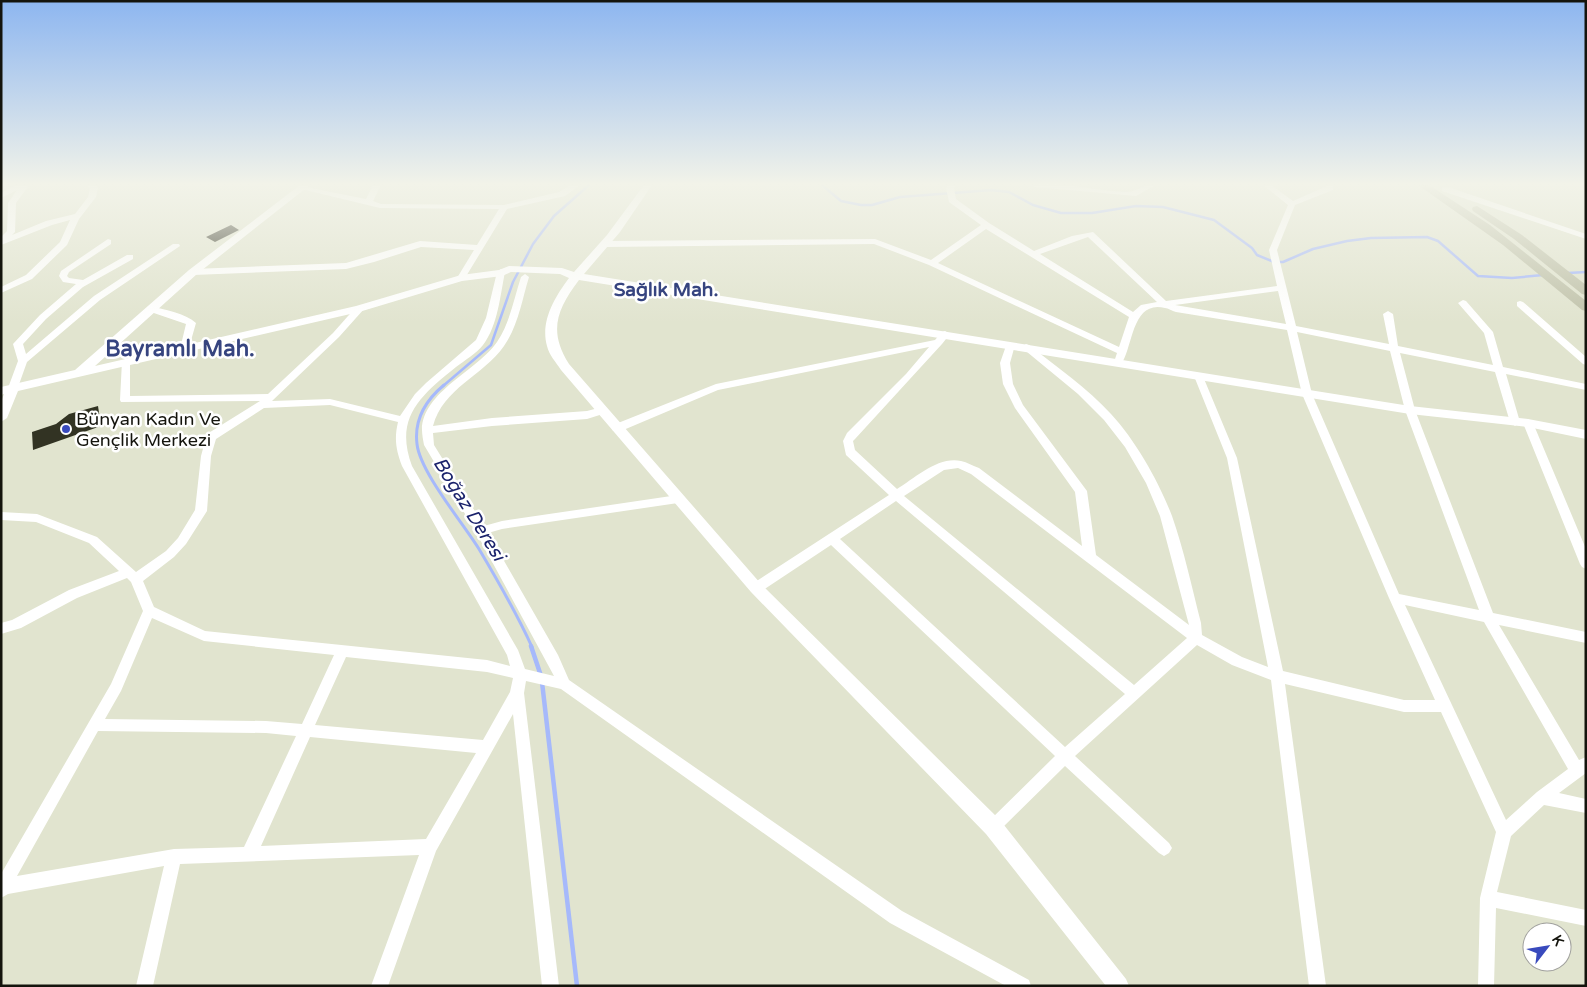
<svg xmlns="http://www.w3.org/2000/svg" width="1587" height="987" font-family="'Varela Round',sans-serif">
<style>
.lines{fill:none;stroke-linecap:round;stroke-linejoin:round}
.stream-far2{stroke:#a6b9fb;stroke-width:2.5}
.stream-far1{stroke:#a6b9fb;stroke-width:3}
.stream{stroke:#a6b9fb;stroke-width:4.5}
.building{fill:#323323}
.minor{fill:#fff;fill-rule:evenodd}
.tertiary{fill:#fff;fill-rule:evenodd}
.secondary{fill:#c0c2aa;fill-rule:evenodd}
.poi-dot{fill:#394abd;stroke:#fff;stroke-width:2}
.labels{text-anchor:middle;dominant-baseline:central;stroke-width:5;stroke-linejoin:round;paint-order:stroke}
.poi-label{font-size:18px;fill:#14140d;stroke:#fff;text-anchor:start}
.far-district-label{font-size:19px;font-weight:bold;fill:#36447f;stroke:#fff}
.water-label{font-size:19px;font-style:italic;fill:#1a226b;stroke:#fff}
.district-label{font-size:22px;font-weight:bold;fill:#36447f;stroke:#fff}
</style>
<rect width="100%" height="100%" fill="#e1e4cf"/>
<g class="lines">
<path class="stream-far2" d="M 822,185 L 841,201 L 861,205 L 872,205 L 900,197 L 991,190 L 1009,192 L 1033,205 L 1061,213 L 1092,213 L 1136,206 L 1163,207 L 1214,220 L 1252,248 L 1257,255 L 1274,262 L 1283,262 L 1313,249 L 1347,241 L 1371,238 L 1427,237 L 1438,241 L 1478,276 L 1512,278 L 1543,275
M 1568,273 L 1586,272
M 443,386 L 491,345 L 513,282 L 533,244 L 554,216 L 589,185"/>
<path class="stream-far1" d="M 444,385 C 426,400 414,420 417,444 C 420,472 463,523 479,549 C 498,581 517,614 532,647"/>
<path class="stream" d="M 531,646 L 541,676
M 542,682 L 577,986"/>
</g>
<path class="building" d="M 231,225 L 239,230 L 215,242 L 206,237 Z
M 98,406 L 101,426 L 33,450 L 32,432 L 56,424 L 69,414 Z"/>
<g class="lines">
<path class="minor" d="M 16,185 L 29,185 L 16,203 L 15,232 L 12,235 L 46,221 L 75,214 L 88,197 L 90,188 L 87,185 L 95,185 L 98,188 L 96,197 L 79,219 L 67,245 L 32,279 L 1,293 L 1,287 L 26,275 L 60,242 L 70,220 L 52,225 L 1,245 L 1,237 L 7,231 L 8,203 L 17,190 L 1,198 L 1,193 Z
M 373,185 L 381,185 L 373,201 L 381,204 L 504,205 L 559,192 L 571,185 L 580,185 L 565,196 L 507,209 L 465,278 L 461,281 L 457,278 L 474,250 L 421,247 L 374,262 L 346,269 L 193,275 L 189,272 L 193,269 L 346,263 L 420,241 L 477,245 L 499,209 L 380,208 L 297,188 L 301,186 L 366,199 Z
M 948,185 L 956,185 L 954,188 L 956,199 L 989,223 L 1034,251 L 1072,236 L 1093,232 L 1166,301 L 1277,286 L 1269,250 L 1288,205 L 1263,185 L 1271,185 L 1293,201 L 1327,186 L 1333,186 L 1333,190 L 1295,205 L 1277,250 L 1296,326 L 1389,344 L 1383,314 L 1388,311 L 1393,314 L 1398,346 L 1493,365 L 1484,333 L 1458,303 L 1463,300 L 1466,301 L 1493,332 L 1503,367 L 1586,384 L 1586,390 L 1506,374 L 1520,422 L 1515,426 L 1510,422 L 1495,372 L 1400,353 L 1415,410 L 1493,613 L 1586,632 L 1586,643 L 1499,625 L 1579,760 L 1586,757 L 1586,773 L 1559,793 L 1586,799 L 1586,813 L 1544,805 L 1511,836 L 1497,892 L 1586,910 L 1586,926 L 1496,908 L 1494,986 L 1478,986 L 1480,898 L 1496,832 L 1441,712 L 1404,712 L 1285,684 L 1326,986 L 1309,986 L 1271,680 L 1232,665 L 1197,645 L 1075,756 L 1169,843 L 1172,848 L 1169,853 L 1164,856 L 1159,853 L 1065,766 L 998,832 L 993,835 L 988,832 L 985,827 L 988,822 L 1055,756 L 831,545 L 760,592 L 756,593 L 752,592 L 750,588 L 752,584 L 889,495 L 846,455 L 843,441 L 847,433 L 906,374 L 929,347 L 718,390 L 621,431 L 613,431 L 612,428 L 613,425 L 716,384 L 935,340 L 942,332 L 945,331 L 950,334 L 942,344 L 855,439 L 853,441 L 855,450 L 897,489 C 915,478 938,456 961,461 C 967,462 973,466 979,468 L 1082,546 L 1075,492 L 1015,408 L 1003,384 L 1000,363 L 1007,343 L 1013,343 L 1015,345 L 1010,363 L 1013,384 L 1023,405 L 1087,491 L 1096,555 L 1189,625 L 1160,516 L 1146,483 L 1125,447 L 1104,420 L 1078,394 L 1021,347 L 1026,344 L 1029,345 C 1057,367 1087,388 1111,414 C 1136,441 1159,482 1172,516 C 1184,550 1192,588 1201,623 L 1202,635 L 1242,657 L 1268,667 L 1227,458 L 1194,376 L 1196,374 L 1202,374 L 1237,458 L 1283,671 L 1404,700 L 1435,700 L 1389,598 L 1302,394 L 1287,330 L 1176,312 C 1172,311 1168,308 1165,308 C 1133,300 1133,343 1123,361 L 1120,362 L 1115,359 L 1117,353 L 929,265 L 874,244 L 605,247 L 601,244 L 605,241 L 875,239 L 931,260 L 981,225 L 949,202 L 946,188 ZM 986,229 L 1129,317 L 1119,347 L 938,263 ZM 1088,237 L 1157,302 L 1141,305 L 1133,312 L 1040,254 ZM 1278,291 L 1286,324 L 1175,305 ZM 1297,332 L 1390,351 L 1405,410 L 1479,610 L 1399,594 L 1312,394 ZM 958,468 L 971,474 L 1187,638 L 1134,685 L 904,496 L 944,470 ZM 896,501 L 1125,694 L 1065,747 L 840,539 ZM 1405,605 L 1484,622 L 1568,769 L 1537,792 L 1506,820 Z
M 1031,185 C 1062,181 1094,191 1125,192 C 1137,192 1144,184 1155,185 L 1136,196 L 1035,187 Z
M 1442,187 L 1448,187 L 1586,234 L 1586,239 L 1442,191 Z
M 108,239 L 111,240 L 111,244 L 69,272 L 67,276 L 69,278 L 83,280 L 127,255 L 133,255 L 133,259 L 83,287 L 46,319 L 23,344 L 26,354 L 94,296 L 173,244 L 179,244 L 180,246 L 100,300 L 27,362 L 17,390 L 9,390 L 8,388 L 18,361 L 13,344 L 40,315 L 76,284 L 63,282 L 59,276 L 61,271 Z
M 501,269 L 505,272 C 500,296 498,325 483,345 C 476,354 465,360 456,367 C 420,396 394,418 412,466 L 518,650 L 525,669 L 554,676 L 477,534 L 424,445 C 423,440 422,434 422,430 C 422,392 478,370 497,342 C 510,323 514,298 521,277 L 525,274 L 529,277 C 522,300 518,326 504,346 C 483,376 443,388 433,426 L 492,418 L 587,411 L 602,407 L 607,411 L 606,413 L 587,419 L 492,426 L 433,433 L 434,445 L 484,526 L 502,521 L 678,495 L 684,499 L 678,503 L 502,529 L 488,533 L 558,655 L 569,680 L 902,911 L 1029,980 L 1031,986 L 1006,986 L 890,923 L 561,689 L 526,681 L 524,693 L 559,986 L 542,986 L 513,714 L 436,851 L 388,986 L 371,986 L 419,855 L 180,864 L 153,986 L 136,986 L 164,866 L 8,894 L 1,898 L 1,874 L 111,684 L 143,611 L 131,582 L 127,578 L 77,598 L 21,628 L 1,634 L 1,623 L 12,620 L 69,590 L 119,571 L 89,543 L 36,522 L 1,520 L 1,512 L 37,514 L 97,537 L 136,572 L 166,551 L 178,538 L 195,510 L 201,456 L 207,434 L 260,401 L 121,402 L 120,400 L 122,361 L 128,361 L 130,363 L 130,396 L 268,394 L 333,333 L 356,307 L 359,306 L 364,309 L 339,337 L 272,401 L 330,399 L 400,416 L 415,394 L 426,383 L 476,340 L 486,318 L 497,272 ZM 330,405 L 398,422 C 394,439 396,450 402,466 L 507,655 L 510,666 L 487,660 L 205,631 L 154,607 L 143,581 L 174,557 L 186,544 L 207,511 L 211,456 L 216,439 L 264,408 ZM 152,618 L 204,641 L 334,655 L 302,724 L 266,721 L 105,719 L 121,691 ZM 346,657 L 487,672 L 513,678 L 510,692 L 483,740 L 315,725 ZM 98,731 L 266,733 L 296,736 L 244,847 L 174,849 L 17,876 ZM 310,737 L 476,753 L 426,839 L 261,846 Z
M 1520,301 L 1523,302 L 1586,357 L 1586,365 L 1583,364 L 1517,306 L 1517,302 Z
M 151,306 C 165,310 185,313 196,323 L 188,351 L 182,351 L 180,349 L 186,324 L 148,311 L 146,309 Z
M 1528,419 L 1533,423 L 1586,549 L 1586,569 L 1582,567 L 1580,564 L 1523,423 Z"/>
<path class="tertiary" d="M 300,185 L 310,185 L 197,274 L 95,366 L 356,306 L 461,275 L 499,270 L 509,266 L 562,268 L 574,272 L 607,235 L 644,185 L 652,185 L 620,232 L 584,274 L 1410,406 L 1528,419 L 1586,430 L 1586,439 L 1528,427 L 1410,414 L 579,280 C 557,309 548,331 569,364 L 761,584 L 1000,820 L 1126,979 L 1129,986 L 1106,986 L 986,834 L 751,592 L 561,370 C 556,362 549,355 547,346 C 540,321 555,297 569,278 L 560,274 L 511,272 L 502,276 L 462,281 L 359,312 L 18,391 L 7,418 L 1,422 L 1,402 L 4,394 L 1,395 L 1,387 L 75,370 L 189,270 Z"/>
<path class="secondary" d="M 1418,185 L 1429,185 L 1490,225 L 1586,301 L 1586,311 L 1582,310 L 1503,245 Z
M 1477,206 L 1522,235 L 1586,285 L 1586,295 L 1582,294 L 1514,239 L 1473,211 L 1472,209 L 1473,207 Z"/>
</g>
<linearGradient id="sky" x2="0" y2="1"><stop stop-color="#8db6f0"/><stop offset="0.57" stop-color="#f2f3e9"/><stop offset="1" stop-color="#f2f3e9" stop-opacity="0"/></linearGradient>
<rect width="1587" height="323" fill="url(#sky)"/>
<circle class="poi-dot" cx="66" cy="429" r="5"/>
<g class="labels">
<g class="poi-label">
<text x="76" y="419">Bünyan Kadın Ve<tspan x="76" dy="21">Gençlik Merkezi</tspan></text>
</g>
<g class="far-district-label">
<text x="666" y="290">Sağlık Mah.</text>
</g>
<g class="water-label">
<text transform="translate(469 509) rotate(58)">Boğaz Deresi</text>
</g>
<g class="district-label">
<text x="180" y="349">Bayramlı Mah.</text>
</g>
</g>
<rect width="1587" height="987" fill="none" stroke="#14140d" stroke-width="5"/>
<g transform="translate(1547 947) rotate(59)"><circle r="24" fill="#ffffff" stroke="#a1a19e"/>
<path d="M0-4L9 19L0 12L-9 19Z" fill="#394abd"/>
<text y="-8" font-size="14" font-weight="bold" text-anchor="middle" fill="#14140d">K</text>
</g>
</svg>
